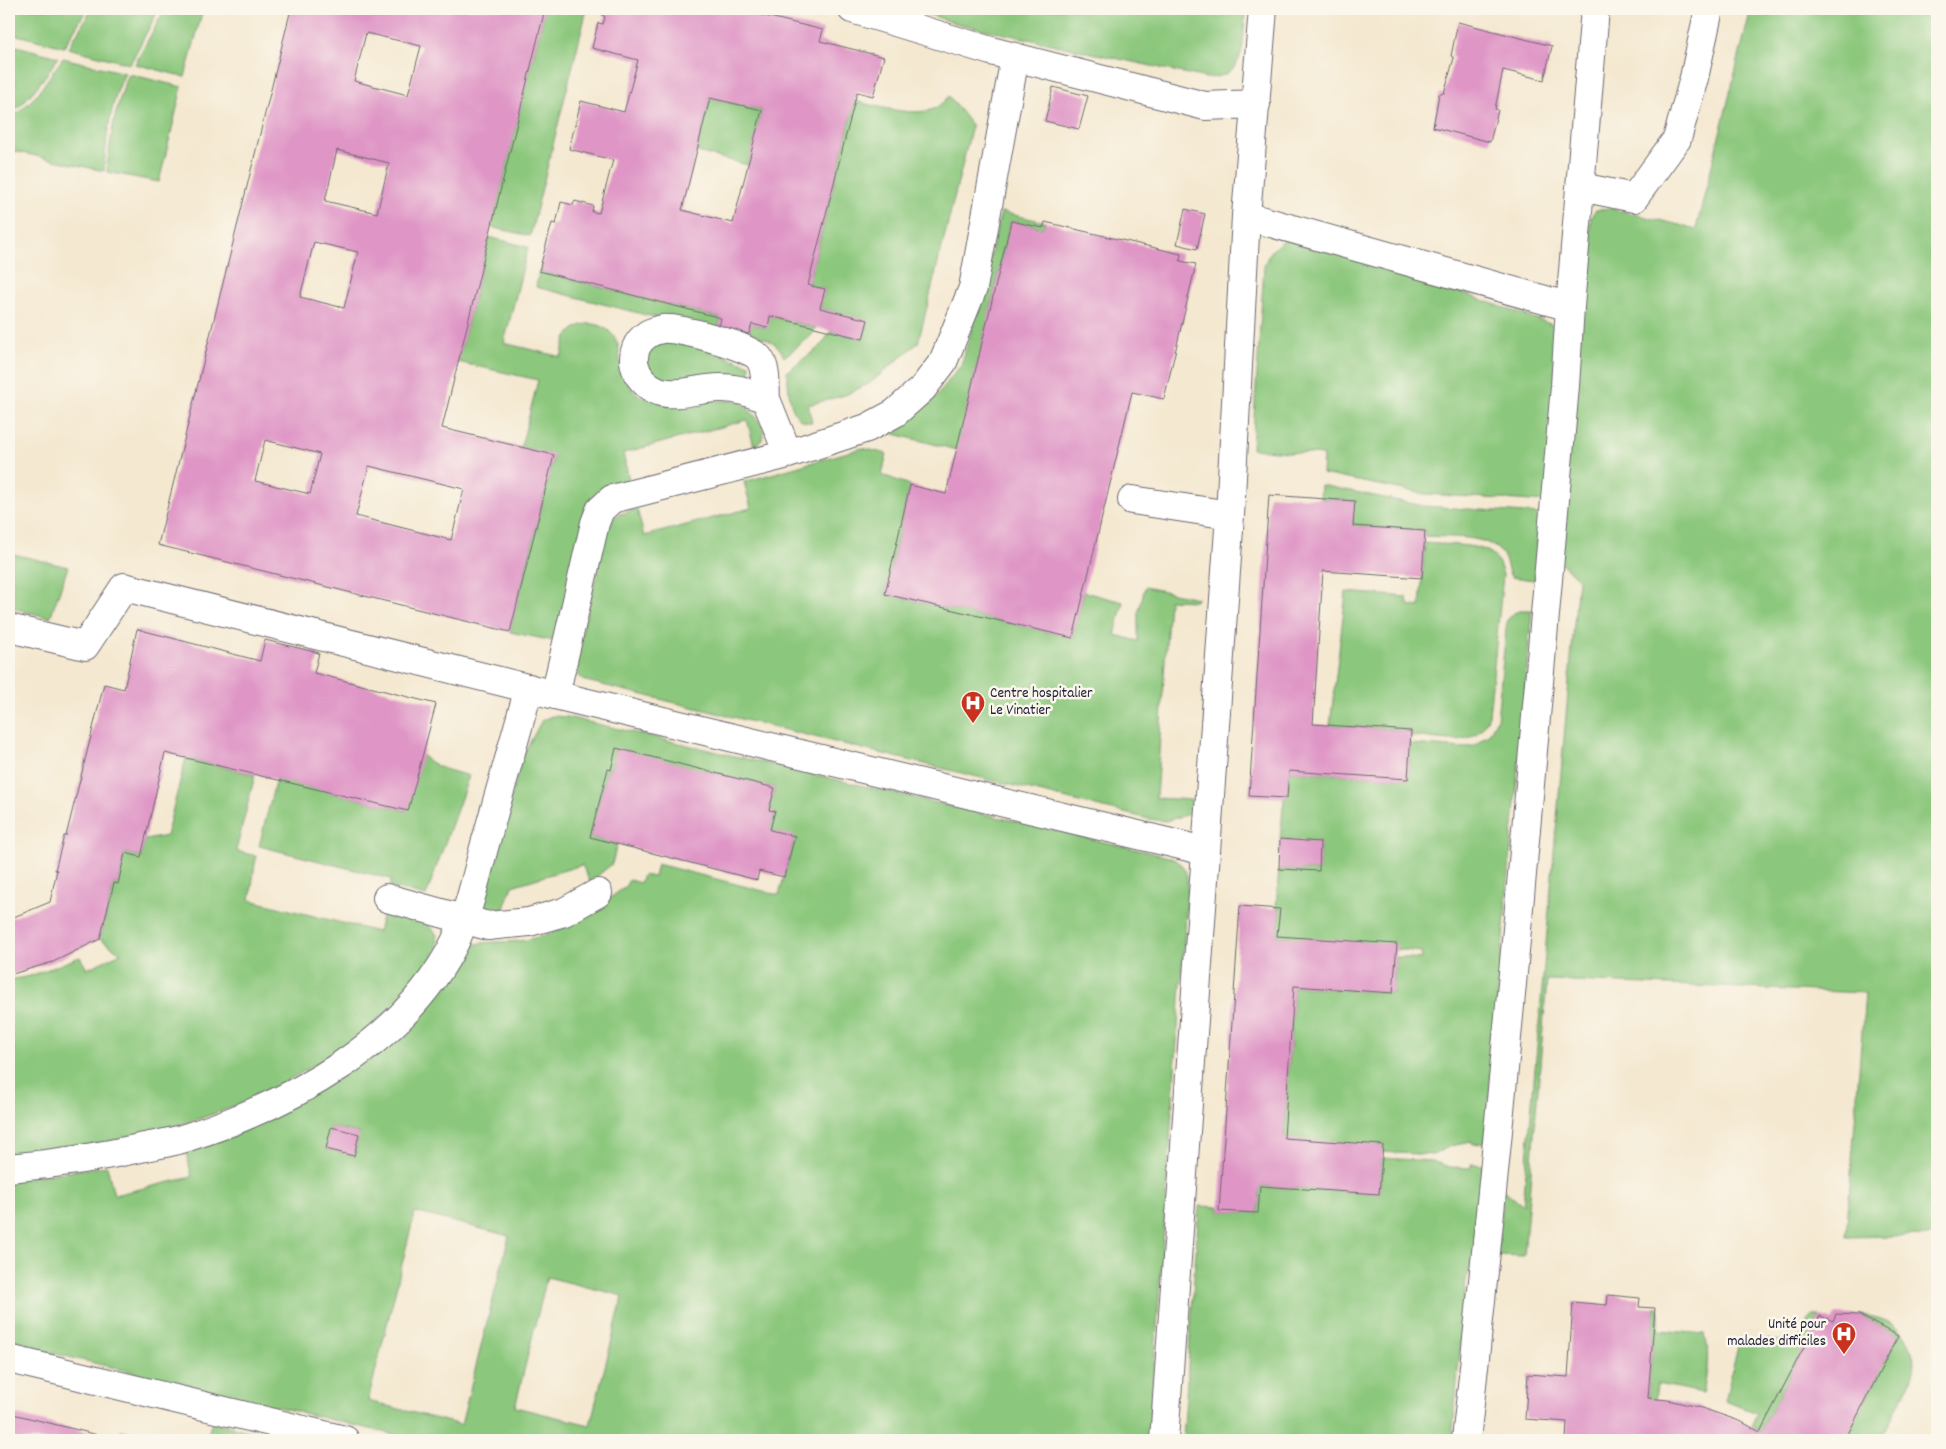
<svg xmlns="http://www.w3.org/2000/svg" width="1946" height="1449" font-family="Dekko,sans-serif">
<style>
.green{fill:#8bc77c;stroke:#56745c;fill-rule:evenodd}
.building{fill:#df96c6;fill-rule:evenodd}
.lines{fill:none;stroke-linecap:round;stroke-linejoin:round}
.minor-casing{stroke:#6c676f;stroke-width:30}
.minor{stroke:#fff;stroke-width:28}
.labels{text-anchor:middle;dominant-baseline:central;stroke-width:5;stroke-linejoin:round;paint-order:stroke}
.poi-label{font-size:15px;fill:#22223b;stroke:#fbf7ec;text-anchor:start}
</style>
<rect width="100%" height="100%" fill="#fbf7ec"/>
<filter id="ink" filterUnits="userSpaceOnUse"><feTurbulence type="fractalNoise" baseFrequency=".02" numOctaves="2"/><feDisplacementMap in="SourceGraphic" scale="10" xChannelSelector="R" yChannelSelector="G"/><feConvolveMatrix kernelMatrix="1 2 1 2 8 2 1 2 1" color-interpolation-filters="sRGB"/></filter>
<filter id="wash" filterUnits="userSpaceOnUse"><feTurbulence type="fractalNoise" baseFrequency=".0096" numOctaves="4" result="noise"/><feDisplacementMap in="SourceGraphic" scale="20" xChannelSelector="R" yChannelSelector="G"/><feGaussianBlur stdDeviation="1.12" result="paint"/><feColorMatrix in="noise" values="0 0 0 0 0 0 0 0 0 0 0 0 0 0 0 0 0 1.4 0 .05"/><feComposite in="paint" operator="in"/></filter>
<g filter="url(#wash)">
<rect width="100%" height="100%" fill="#f4e8d0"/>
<path class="green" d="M 9,9 L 87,9 L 64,47 L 9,33 Z
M 92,9 L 159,9 L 130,64 L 68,48 Z
M 165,9 L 203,9 L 185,77 L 135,64 Z
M 545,9 L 587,9 L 530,236 L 491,227 Z
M 912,9 L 1245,9 C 1243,40 1248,78 1206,78 L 955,23 Z
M 1751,9 L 1937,9 L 1937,1236 L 1933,1235 L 1846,1237 L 1865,993 L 1547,980 L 1524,1256 L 1497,1255 L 1503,1189 L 1523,1206 L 1578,579 L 1558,560 L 1591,216 L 1596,210 L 1609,208 L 1696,229 Z
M 9,44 L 58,57 C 44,80 29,98 9,116 Z
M 63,58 L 125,73 C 110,104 106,137 104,171 L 9,150 L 9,121 L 35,97 Z
M 129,74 L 182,87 L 159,182 L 107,172 C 110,137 115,106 129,74 Z
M 949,96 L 972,126 L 918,343 L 870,383 L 845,395 L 808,405 L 812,422 C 788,425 789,388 787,371 L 821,346 L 831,331 L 863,339 L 868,321 L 820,308 L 825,289 L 808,285 L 855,101 C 875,106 910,116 930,110 C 938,108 944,101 949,96 Z
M 710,98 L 762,110 L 748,165 L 697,152 Z
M 1001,212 L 1045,222 L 1043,228 L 1011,221 L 957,450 L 894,434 L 893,431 L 936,397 L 961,365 L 974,323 Z
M 489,237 L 528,247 L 504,343 L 561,357 C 563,350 564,340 568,335 C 582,318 606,321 616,340 C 620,348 619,355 620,363 C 623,380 631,392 646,399 L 738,401 C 749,408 760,419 764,432 L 762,440 L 754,446 L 747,420 L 623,453 L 629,479 L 608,487 L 554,641 L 510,632 L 554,456 L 521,447 L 538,380 L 458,362 Z
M 1290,238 L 1310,239 L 1553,325 L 1558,329 L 1547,502 L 1425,494 L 1322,474 L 1323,455 L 1252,449 L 1264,266 C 1269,251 1276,244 1290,238 Z
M 539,271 L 721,318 L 717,333 L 536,287 Z
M 770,316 L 816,328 L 811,336 L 784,357 C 778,341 765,338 749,334 L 752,324 L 767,328 Z
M 676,339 L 750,365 L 750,375 L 681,384 L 656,379 L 644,357 L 647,348 Z
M 862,448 L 887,454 L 882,475 L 910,485 L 885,594 L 1073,638 L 1084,592 L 1123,602 L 1115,635 L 1138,641 L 1138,614 L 1145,587 L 1197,598 L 1196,601 L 1169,600 L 1156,798 L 1194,800 L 1194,807 L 1189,814 L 1166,821 L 1149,819 L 582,680 L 577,672 L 575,660 L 610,520 L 620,514 L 637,509 L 644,536 L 751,508 L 744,482 Z
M 1321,485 L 1424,506 L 1540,514 L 1534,580 L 1511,577 C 1507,570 1507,562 1503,555 C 1488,533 1449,538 1425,536 L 1425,531 L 1422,530 L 1353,526 L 1354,501 L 1320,498 Z
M 1425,543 C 1442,545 1479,543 1492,554 C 1498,559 1501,568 1503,575 L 1489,715 C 1477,751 1442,738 1411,736 L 1411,731 L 1330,725 L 1346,592 L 1407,597 L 1408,605 L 1420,607 Z
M 9,553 L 68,567 L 50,618 L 9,607 Z
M 1521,610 L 1532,610 L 1485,1143 L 1473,1144 L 1472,1142 L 1450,1146 L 1433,1155 L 1382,1152 L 1284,1138 L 1294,986 L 1393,993 L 1396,957 L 1421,959 L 1422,952 L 1277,936 L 1280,909 L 1276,908 L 1279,869 L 1319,871 L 1320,842 L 1280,839 L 1284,798 L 1287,798 L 1289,771 L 1408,779 L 1411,744 L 1463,748 L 1475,745 L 1489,734 L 1497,719 L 1507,620 L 1514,613 Z
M 552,716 L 567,717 L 1169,857 C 1183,863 1187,869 1188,885 L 1149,1440 L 416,1440 L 52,1353 L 9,1338 L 9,1180 L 107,1166 L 114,1195 L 192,1177 L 185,1148 L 258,1121 L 462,950 C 483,937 507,945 530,939 C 567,931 595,909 625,887 L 629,880 L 640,883 L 643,875 L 654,877 L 657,864 L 779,895 L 795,837 L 770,830 L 775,812 L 769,810 L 775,788 L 616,749 L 611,770 L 608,769 L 590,837 L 617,844 L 612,864 L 590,882 L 582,865 L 512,886 L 504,908 L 489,913 L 484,911 L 482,905 L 522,757 L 542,720 ZM 331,1127 L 359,1133 L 354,1156 L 326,1149 ZM 415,1212 L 509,1236 L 461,1425 L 368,1401 ZM 547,1277 L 623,1296 L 590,1425 L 515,1407 Z
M 422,755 C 434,768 452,771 469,776 L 426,896 L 390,887 L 391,879 L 259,846 L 276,779 L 407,811 Z
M 186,758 L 255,775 L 236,851 L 256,856 L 250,900 L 378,932 L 384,909 C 399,914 425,917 435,932 C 445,947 426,966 417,977 C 400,997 382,1018 361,1034 C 353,1041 342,1047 333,1053 C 292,1080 252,1101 205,1117 C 142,1138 75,1148 9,1155 L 9,980 L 30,976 L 80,957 L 87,969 L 121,953 L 100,939 L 114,883 L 118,884 L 125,853 L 141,857 L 145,840 L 166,836 Z
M 1382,1158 L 1432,1161 L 1450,1167 L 1471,1168 L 1471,1164 L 1483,1165 L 1476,1246 L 1466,1279 L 1452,1440 L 1183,1440 L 1199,1206 L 1219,1207 L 1219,1211 L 1258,1213 L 1260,1186 L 1379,1194 Z
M 1655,1308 L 1659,1308 L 1659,1330 L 1705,1334 C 1710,1355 1707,1372 1703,1393 L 1657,1384 L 1655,1399 L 1648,1398 Z
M 1859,1315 C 1879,1317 1897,1321 1907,1341 C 1910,1347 1913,1352 1914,1359 C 1915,1381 1890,1420 1880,1440 L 1845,1440 L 1898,1336 Z
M 1811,1316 L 1820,1316 L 1760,1432 L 1751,1426 L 1757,1413 L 1725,1401 L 1740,1338 L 1797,1342 Z
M 212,1422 L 286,1440 L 206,1440 Z
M 121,1430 L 165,1440 L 119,1440 Z"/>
<g id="blocks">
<path class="building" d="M 291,9 L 545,9 L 442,428 L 554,455 L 510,632 L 158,545 ZM 366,33 L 421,46 L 408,95 L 354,81 ZM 337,150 L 389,163 L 377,213 L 325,201 ZM 314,242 L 358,252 L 344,308 L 300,297 ZM 265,440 L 320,454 L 310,494 L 255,481 ZM 369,466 L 464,489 L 451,540 L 356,516 Z
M 603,9 L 737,9 L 823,30 L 820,41 L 884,57 L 873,96 L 857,92 L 808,285 L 825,289 L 820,308 L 868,320 L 863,339 L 770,316 L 768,328 L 752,324 L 749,334 L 719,327 L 721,318 L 539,271 L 552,223 L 556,224 L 561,202 L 573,205 L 575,201 L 593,206 L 592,212 L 599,213 L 613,160 L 569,149 L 581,101 L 624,112 L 638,60 L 592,48 L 598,23 L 603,24 L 605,17 L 602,15 ZM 710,98 L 762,110 L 733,223 L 682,210 Z
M 1458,22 L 1552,46 L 1544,80 L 1503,70 L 1495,109 L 1498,110 L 1490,142 L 1433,127 L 1439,94 L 1444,93 L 1454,58 L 1451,56 Z
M 1053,87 L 1088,96 L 1079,129 L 1045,121 Z
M 1185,209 L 1205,214 L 1197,249 L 1177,244 Z
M 1011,221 L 1043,228 L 1045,222 L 1181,254 L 1180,261 L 1196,264 L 1164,399 L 1132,392 L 1073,638 L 885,594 L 910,485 L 946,494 Z
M 1269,495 L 1355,501 L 1353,526 L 1425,531 L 1422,578 L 1323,571 L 1313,724 L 1411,731 L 1408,779 L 1289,771 L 1287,798 L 1249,796 Z
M 137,629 L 260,661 L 265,640 L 319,653 L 314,673 L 436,704 L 408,811 L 165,753 L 141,857 L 125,853 L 118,884 L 114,883 L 100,939 L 53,962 L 9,975 L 9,919 L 50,902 L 57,870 L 55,870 L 64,836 L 66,836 L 104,684 L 124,689 Z
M 616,748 L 775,788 L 769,810 L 775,811 L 770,830 L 795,836 L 784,877 L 759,871 L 757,880 L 590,837 L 608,769 L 611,770 Z
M 1280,839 L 1320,842 L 1319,871 L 1279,869 Z
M 1240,906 L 1280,909 L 1277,936 L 1397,944 L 1393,993 L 1294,986 L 1284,1138 L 1383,1145 L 1379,1194 L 1260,1186 L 1258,1213 L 1219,1211 Z
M 331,1127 L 359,1134 L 354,1156 L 326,1149 Z
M 1608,1295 L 1640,1298 L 1639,1307 L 1655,1308 L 1648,1398 L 1668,1400 L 1702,1408 L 1742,1422 L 1760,1432 L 1820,1316 L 1833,1321 L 1836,1314 L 1859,1315 L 1898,1336 L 1845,1440 L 1566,1440 L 1567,1422 L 1525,1419 L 1528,1374 L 1568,1377 L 1573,1302 L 1607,1305 Z
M 9,1413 L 110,1438 L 110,1440 L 9,1440 Z"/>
</g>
</g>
<g filter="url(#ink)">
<use href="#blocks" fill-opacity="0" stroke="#6c676f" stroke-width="1"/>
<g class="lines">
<defs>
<path id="minor" d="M 852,9 L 991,51 L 1205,106 L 1256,104
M 1581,187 L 1634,198 L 1677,139 L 1694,78 L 1709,9
M 1246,216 L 1570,307
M 766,399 C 765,387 767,368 759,358 C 749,346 678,327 662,329 C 658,330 651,332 648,334 C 624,350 633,381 658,391 C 678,398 702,387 722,388 C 738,388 751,393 766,399 L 788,454
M 1132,500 L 1230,515
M 9,628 L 85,646 L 124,587 L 567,698 L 1205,851
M 555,695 L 595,523 L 600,510 L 612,499 L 788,454 L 867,428 L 895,413 L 923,388 L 943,362 L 973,288 L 1015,57
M 387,898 L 488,926 L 529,922 L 564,912 L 598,893
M 9,1168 C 55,1164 100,1157 145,1147 C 159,1144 174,1142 188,1137 C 291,1104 405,1043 455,942 C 469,911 476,877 485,844 C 500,792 514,740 529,688
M 9,1359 L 345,1440
M 1164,1440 L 1230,515 L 1246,216 L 1263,9
M 1466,1440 C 1505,1089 1534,737 1565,386 L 1570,307 L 1595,9"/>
</defs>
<use href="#minor" class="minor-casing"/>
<use href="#minor" class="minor"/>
</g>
</g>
<defs>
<symbol id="hospital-pin" viewBox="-11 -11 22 30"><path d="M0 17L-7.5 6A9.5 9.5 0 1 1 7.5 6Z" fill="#c8321e" stroke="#fbf7ec"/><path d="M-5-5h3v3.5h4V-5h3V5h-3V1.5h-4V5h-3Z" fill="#fff"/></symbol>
</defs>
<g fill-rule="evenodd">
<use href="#hospital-pin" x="959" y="689" width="28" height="38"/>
<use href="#hospital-pin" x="1830" y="1320" width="28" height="38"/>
</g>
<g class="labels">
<g class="poi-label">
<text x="990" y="694">Centre hospitalier<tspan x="990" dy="17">Le Vinatier</tspan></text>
<text x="1826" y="1325" text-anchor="end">Unité pour<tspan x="1826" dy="17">malades difficiles</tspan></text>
</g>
</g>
<rect width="1946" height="1449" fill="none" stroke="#fbf7ec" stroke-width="30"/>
</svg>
